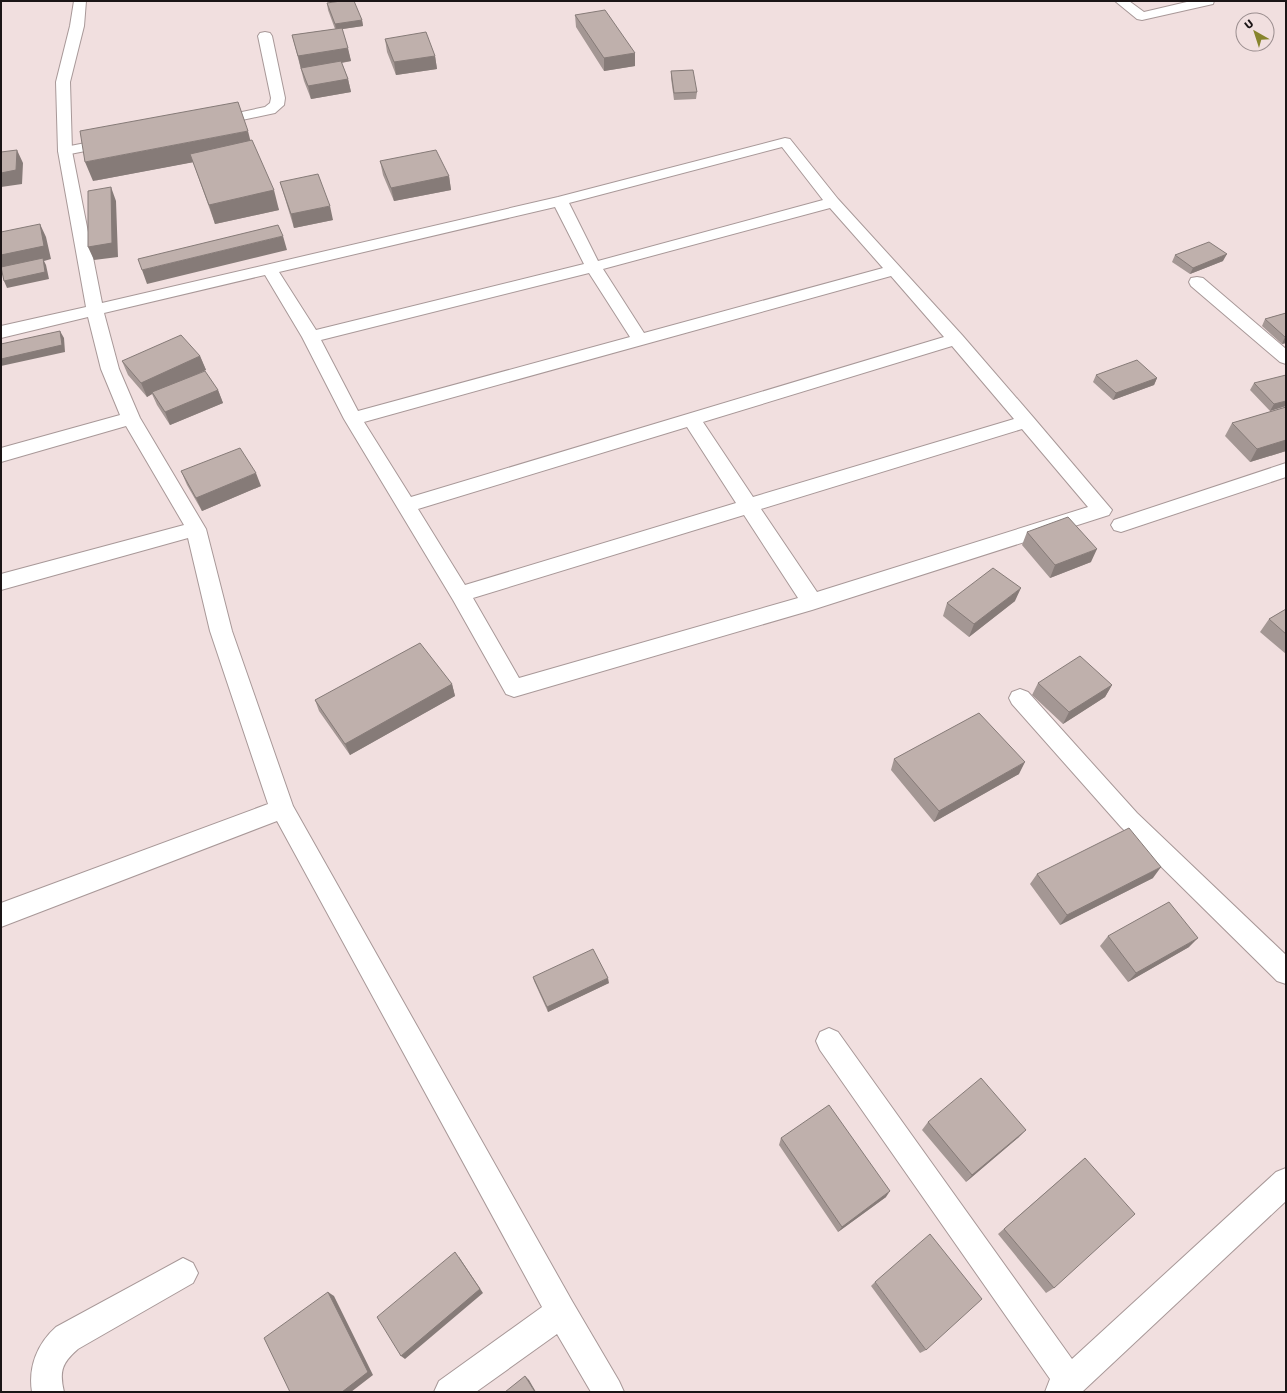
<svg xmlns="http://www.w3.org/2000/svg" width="1287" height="1393" font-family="Rubik,sans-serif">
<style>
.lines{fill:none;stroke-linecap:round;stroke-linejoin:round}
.lane-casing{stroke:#a89898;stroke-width:2}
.street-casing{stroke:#a89898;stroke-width:2}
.lane{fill:#fff;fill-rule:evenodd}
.street{fill:#fff;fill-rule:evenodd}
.wall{fill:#a49794}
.shaded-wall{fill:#867b78}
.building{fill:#bfb0ac;stroke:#867b78}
</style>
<rect width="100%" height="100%" fill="#f1dfdf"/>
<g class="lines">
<defs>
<path id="lane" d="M 265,32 L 270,33 L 272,36 L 285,98 L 284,105 L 275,113 L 214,126 L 209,125 L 207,122 L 209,119 L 265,107 L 270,103 L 271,98 L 258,36 L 260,33 Z
M 111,138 L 116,139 L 118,142 L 116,145 L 65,155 L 60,154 L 58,151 L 60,148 Z"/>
<path id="street" d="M 74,1 L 86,1 L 84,26 L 70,82 L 72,151 L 102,303 L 558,197 L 785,138 L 790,139 L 838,199 L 962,335 L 1033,417 L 1112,510 L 1109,515 L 812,610 L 514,697 L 506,694 L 453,600 L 344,419 L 302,337 L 265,275 L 104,313 L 119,369 L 140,418 L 206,529 L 232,631 L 293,806 L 572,1301 L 619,1381 L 624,1392 L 591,1392 L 557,1334 L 476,1392 L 434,1392 L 439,1381 L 542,1307 L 277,821 L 1,927 L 1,903 L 268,804 L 210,631 L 188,538 L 1,590 L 1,574 L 184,525 L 126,426 L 1,462 L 1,448 L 120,415 L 101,369 L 88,317 L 1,338 L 1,326 L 86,307 L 58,151 L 56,82 L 70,26 ZM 782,147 L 823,200 L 598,261 L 569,203 ZM 555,207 L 584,264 L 316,330 L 279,272 ZM 830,208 L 883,268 L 644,333 L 603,269 ZM 589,273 L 630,337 L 358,411 L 321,340 ZM 891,276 L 944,337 L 411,497 L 364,422 ZM 952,346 L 1014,419 L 753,497 L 703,422 ZM 687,427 L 736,503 L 465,585 L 418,509 ZM 1022,429 L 1088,507 L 817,592 L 761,509 ZM 744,515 L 798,598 L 519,678 L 473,598 Z
M 1115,1 L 1129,1 L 1144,12 L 1191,1 L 1214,1 L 1213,4 L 1142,20 L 1137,19 Z
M 1197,277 L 1203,278 L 1286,349 L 1286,364 L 1280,362 L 1191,286 L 1189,282 L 1191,278 Z
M 1286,463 L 1286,477 L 1121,532 L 1114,530 L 1111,525 L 1114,520 Z
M 1020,689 L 1028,692 L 1137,813 L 1286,955 L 1286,984 L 1277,981 L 1121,827 L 1012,704 L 1009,698 L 1012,692 Z
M 829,1028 L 838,1032 L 1072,1359 L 1276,1172 L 1286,1168 L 1286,1201 L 1082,1392 L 1045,1392 L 1050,1379 L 820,1050 L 816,1041 L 820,1032 Z
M 183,1258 L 193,1263 L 198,1273 L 193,1283 L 78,1349 C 62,1363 59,1371 64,1392 L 32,1392 C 28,1367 37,1344 56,1327 Z"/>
</defs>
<use href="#lane" class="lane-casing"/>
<use href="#street" class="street-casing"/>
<use href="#lane" class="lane"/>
<use href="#street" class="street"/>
</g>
<path class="wall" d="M 327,3 L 362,20 L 363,26 L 342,29 L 351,61 L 342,63 L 348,79 L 351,92 L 311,99 L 304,81 L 292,35 L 335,29 L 328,10 Z
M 575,15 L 635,53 L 635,66 L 604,71 L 576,27 Z
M 385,39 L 435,56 L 437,69 L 396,75 L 387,52 Z
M 671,71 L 697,92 L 696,99 L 674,100 L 671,78 Z
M 250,141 L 279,210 L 215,224 L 193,162 L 93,181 Z
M 380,161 L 449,176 L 451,190 L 394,201 L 383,175 Z
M 280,182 L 333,220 L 294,228 Z
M 1175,255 L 1223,261 L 1190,274 L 1172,262 Z
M 1286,313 L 1286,343 L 1282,344 L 1262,326 L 1265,319 Z
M 200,356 L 206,370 L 191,377 L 218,390 L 223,403 L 170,425 L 157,405 L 152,394 L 147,397 L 128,375 L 122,361 Z
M 1096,375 L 1157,378 L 1154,385 L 1113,400 L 1093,382 Z
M 1254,383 L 1286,406 L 1270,411 L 1250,390 Z
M 1286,407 L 1286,451 L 1250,462 L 1225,436 L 1232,423 Z
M 181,471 L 261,486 L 202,511 L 187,485 Z
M 1027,532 L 1091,562 L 1050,578 L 1022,545 Z
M 1015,601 L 969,637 L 943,616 L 947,603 Z
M 1286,609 L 1286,654 L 1260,632 L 1269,619 Z
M 1038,683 L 1112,685 L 1105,697 L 1063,724 L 1032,695 Z
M 452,684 L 455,696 L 350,755 L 319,711 L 315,700 Z
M 894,759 L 1019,774 L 934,822 L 891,770 Z
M 1037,874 L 1153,878 L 1060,925 L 1030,884 Z
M 1108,936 L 1189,947 L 1128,982 L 1100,946 Z
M 533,977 L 609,983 L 548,1012 L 534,981 Z
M 928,1122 L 1019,1137 L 966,1182 L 922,1130 Z
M 781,1138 L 886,1197 L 838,1232 L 779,1145 Z
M 1085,1158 L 1054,1288 L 1046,1293 L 998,1234 Z
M 875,1282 L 926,1350 L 920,1353 L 871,1286 Z"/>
<path class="shaded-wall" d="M 362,20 L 363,26 L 336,30 L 335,24 Z
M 348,48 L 351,61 L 301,69 L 298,56 Z
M 635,53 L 635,66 L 604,71 L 604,58 Z
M 435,56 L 437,69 L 396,75 L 394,62 Z
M 348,79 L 351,92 L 311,99 L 308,86 Z
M 248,131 L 253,151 L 93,181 L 85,162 Z
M 17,150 L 23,163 L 22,184 L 1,187 L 1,173 Z
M 449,176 L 451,190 L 394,201 L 391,188 Z
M 111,187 L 116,201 L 118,257 L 94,260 L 88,247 Z
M 274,190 L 279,210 L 215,224 L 209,205 Z
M 330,206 L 333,220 L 294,228 L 291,214 Z
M 40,224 L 46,237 L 51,259 L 44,261 L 46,265 L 49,279 L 7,288 L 4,281 L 43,261 L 1,270 L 1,255 Z
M 283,236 L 287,250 L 147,284 L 142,270 Z
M 1227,254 L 1223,261 L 1190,274 L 1193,268 Z
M 60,331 L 64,338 L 65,352 L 1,366 L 1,359 Z
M 1285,337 L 1286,337 L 1286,343 L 1282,344 Z
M 200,356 L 206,370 L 153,394 L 152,392 L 152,394 L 147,397 L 141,383 Z
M 1157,378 L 1154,385 L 1113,400 L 1116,393 Z
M 218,390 L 223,403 L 170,425 L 165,412 Z
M 1286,401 L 1286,406 L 1270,411 L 1274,404 Z
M 1286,440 L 1286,451 L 1250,462 L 1257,449 Z
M 256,473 L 261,486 L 202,511 L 196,498 Z
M 1097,549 L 1091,562 L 1050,578 L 1055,565 Z
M 1021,588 L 1015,601 L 969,637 L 974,624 Z
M 452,684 L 455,696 L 350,755 L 345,744 Z
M 1112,685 L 1105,697 L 1063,724 L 1069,712 Z
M 1025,762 L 1019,774 L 934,822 L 939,811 Z
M 1161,867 L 1153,878 L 1060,925 L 1067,915 Z
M 1198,938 L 1189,947 L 1128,982 L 1136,973 Z
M 608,978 L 609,983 L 548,1012 L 547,1007 Z
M 1026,1130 L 1019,1137 L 966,1182 L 972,1175 Z
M 890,1191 L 886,1197 L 838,1232 L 842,1227 Z
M 459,1257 L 483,1293 L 405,1359 L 401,1356 Z
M 328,1292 L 334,1296 L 373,1375 L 351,1392 L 342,1392 Z
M 525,1376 L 529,1380 L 536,1392 L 535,1392 Z"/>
<path class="building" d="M 341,1 L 354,1 L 362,20 L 335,24 L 327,3 Z
M 605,10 L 635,53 L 604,58 L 575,15 Z
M 342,28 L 348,48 L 298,56 L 292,35 Z
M 426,32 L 435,56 L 394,62 L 385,39 Z
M 341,61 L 348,79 L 308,86 L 301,68 Z
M 693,70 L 697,92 L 674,93 L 671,71 Z
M 238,102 L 248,131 L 85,162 L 80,131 Z
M 252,140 L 274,190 L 209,205 L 190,154 Z
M 17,150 L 16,170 L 1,173 L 1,152 Z
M 436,150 L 449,176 L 391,188 L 380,161 Z
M 318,174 L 330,206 L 291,214 L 280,182 Z
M 111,187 L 112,243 L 88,247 L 88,191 Z
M 40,224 L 44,246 L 1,255 L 1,232 Z
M 278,225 L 283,236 L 142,270 L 138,259 Z
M 1209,242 L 1227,254 L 1193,268 L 1175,255 Z
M 43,258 L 45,272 L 4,281 L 1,267 Z
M 1286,313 L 1286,337 L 1285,337 L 1265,319 Z
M 60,331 L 62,345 L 1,359 L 1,344 Z
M 181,335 L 200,356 L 141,383 L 122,361 Z
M 1137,360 L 1157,378 L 1116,393 L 1096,375 Z
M 205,371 L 218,390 L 165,412 L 152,392 Z
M 1286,375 L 1286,401 L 1274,404 L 1254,383 Z
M 1286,407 L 1286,440 L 1257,449 L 1232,423 Z
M 240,448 L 256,473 L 196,498 L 181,471 Z
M 1068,517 L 1097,549 L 1055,565 L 1027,532 Z
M 993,568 L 1021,588 L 974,624 L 947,603 Z
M 1286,609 L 1286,634 L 1269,619 Z
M 420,643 L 452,684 L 345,744 L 315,700 Z
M 1080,656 L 1112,685 L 1069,712 L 1038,683 Z
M 979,713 L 1025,762 L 939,811 L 894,759 Z
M 1129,828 L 1161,867 L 1067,915 L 1037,874 Z
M 1169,902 L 1198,938 L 1136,973 L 1108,936 Z
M 593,949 L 608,978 L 547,1007 L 533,977 Z
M 981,1078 L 1026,1130 L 972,1175 L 928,1122 Z
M 829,1105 L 890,1191 L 842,1227 L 781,1138 Z
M 1085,1158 L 1135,1214 L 1054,1288 L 1004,1229 Z
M 930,1234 L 982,1299 L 926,1350 L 875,1282 Z
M 455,1252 L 480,1289 L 401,1356 L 377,1317 Z
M 328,1292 L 368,1372 L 342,1392 L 290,1392 L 264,1338 Z
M 525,1376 L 535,1392 L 505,1392 Z"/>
<rect width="1287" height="1393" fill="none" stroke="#1b1516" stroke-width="4"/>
<g transform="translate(1255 32) rotate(321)"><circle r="19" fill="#f1dfdf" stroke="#9b8e8f"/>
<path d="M0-3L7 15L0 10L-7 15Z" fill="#87842c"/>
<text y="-6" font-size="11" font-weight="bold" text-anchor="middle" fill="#1b1516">U</text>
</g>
</svg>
